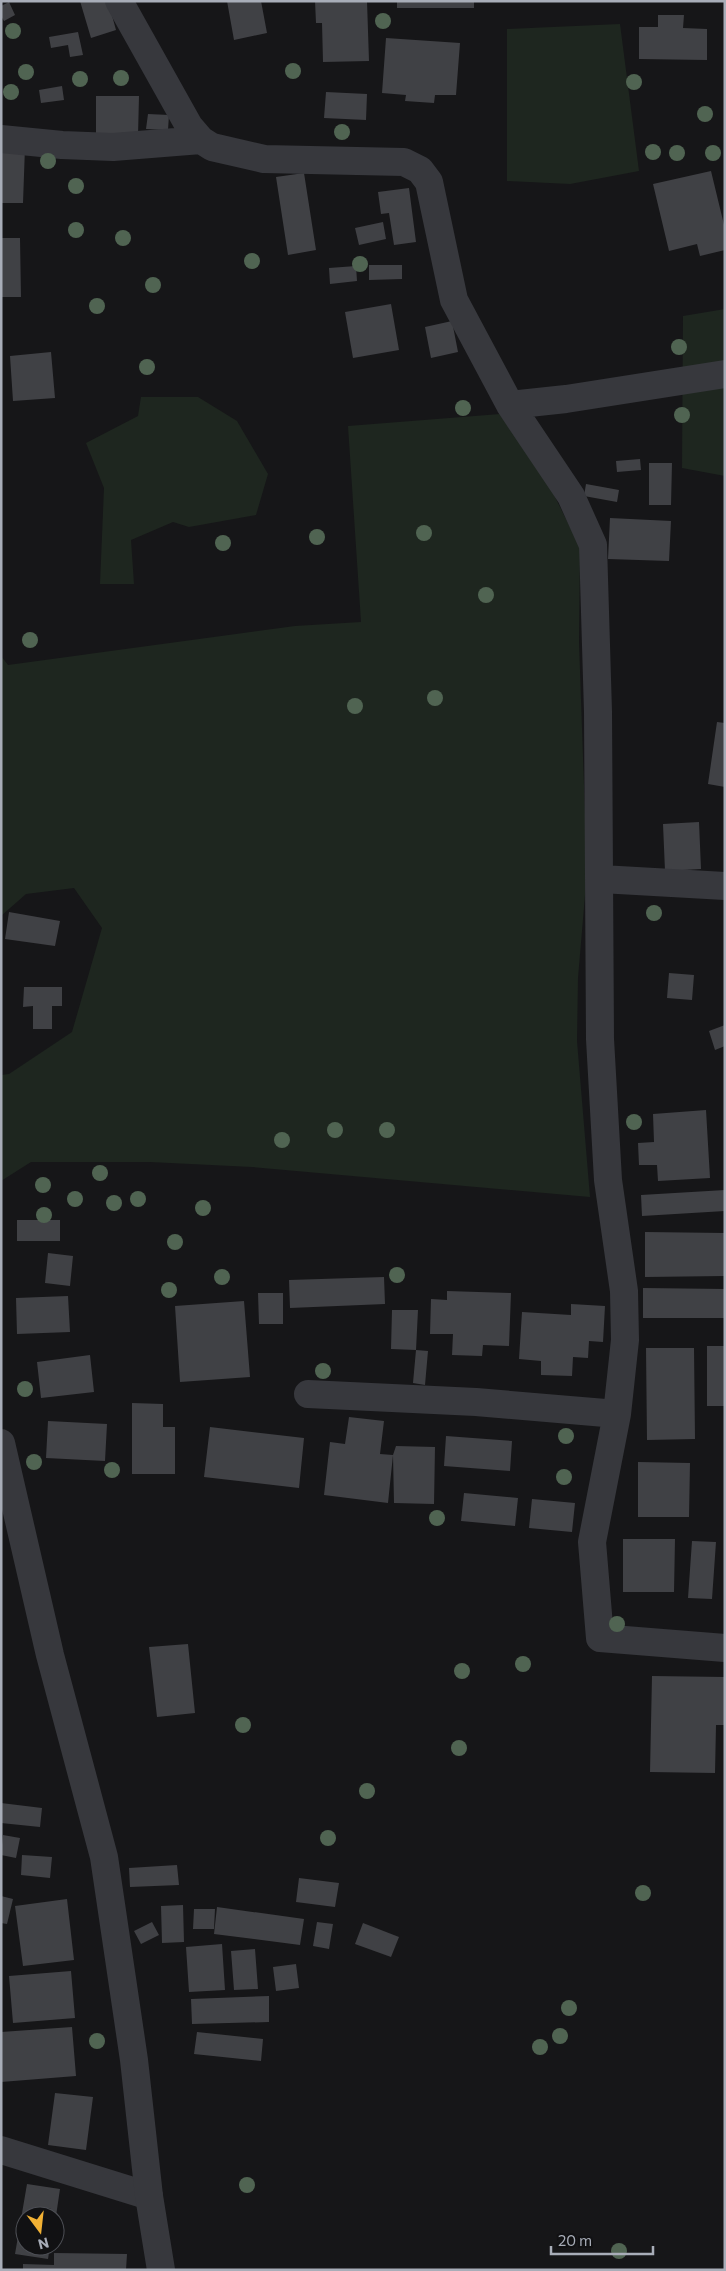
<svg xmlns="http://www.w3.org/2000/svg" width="726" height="2271" font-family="Commissioner,sans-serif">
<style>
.green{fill:#1e261f}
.building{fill:#404145}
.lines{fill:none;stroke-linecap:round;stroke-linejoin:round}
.minor{stroke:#37383d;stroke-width:28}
.tertiary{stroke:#37383d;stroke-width:28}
.tree{fill:#506452}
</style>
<rect width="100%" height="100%" fill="#161618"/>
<path class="green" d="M 620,24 L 639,171 L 570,184 L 507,181 L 507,29 Z
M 725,309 L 725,476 L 682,468 L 683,316 Z
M 141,397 L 198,397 L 237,421 L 268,474 L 256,515 L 189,527 L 173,522 L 131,540 L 134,584 L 100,584 L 104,488 L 86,443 L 138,416 Z
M 500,414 L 552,491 L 580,547 L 579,642 L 587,872 L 578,978 L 577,1041 L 590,1197 L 252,1167 L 150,1162 L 31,1162 L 1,1181 L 1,1075 L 9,1074 L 72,1032 L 102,928 L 74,888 L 26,894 L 1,916 L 1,656 L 8,665 L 295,626 L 361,622 L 348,426 Z"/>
<path class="building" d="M 80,1 L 108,1 L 116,30 L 91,38 Z
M 227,1 L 261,1 L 267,33 L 234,40 Z
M 315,1 L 367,1 L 369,61 L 323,62 L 322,23 L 316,23 Z
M 397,1 L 474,1 L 474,8 L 397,8 Z
M 9,2 L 15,15 L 4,21 L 1,16 L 1,6 Z
M 658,15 L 684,15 L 683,28 L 707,29 L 707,60 L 639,59 L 639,27 L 658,27 Z
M 78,32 L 83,55 L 70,57 L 68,45 L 51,48 L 49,37 Z
M 386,38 L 460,43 L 456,95 L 435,95 L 434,103 L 405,101 L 406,95 L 382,93 Z
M 62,86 L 64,100 L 41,103 L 39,90 Z
M 326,92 L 367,94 L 366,120 L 324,118 Z
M 96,96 L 139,96 L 138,136 L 96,136 Z
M 148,114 L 169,115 L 168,130 L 146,129 Z
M 2,146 L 25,147 L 23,203 L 1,203 Z
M 711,171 L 725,229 L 725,250 L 700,256 L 697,244 L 669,251 L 653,184 Z
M 304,173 L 316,250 L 288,255 L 276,177 Z
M 409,188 L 416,242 L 394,245 L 389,213 L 381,214 L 378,192 Z
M 383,222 L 386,239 L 359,245 L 355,228 Z
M 1,238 L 20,238 L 21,297 L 1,297 Z
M 369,265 L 402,265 L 402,279 L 369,280 Z
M 356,266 L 357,281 L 330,284 L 329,268 Z
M 391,304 L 399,350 L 353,358 L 345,312 Z
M 452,321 L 458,352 L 431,358 L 425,327 Z
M 51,352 L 55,398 L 13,401 L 10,356 Z
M 640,459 L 641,470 L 617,472 L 616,461 Z
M 649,463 L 672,463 L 671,505 L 649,505 Z
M 586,484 L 619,490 L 617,502 L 584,496 Z
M 610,518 L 671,521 L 669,561 L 608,559 Z
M 717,722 L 725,723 L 725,787 L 708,784 Z
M 699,822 L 701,869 L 665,871 L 663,824 Z
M 9,912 L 60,921 L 55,946 L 5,939 Z
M 669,973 L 694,975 L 692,1000 L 667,998 Z
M 24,987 L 62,987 L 62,1006 L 52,1006 L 52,1029 L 33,1029 L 33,1006 L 23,1007 Z
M 725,1025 L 725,1046 L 715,1050 L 709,1031 Z
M 706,1110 L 710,1178 L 658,1181 L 657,1165 L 639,1165 L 638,1143 L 654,1142 L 653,1114 Z
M 725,1190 L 725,1211 L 642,1216 L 641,1195 Z
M 17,1220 L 60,1220 L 60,1241 L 17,1241 Z
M 645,1232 L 725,1233 L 725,1276 L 645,1277 Z
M 48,1253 L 73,1256 L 70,1286 L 45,1283 Z
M 384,1277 L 385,1304 L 290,1308 L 289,1280 Z
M 643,1288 L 725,1289 L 725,1318 L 643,1318 Z
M 447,1291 L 511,1293 L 509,1346 L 483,1345 L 482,1356 L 452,1355 L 453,1334 L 430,1334 L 431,1299 L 447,1300 Z
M 258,1293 L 283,1293 L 283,1324 L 259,1324 Z
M 68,1296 L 70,1332 L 17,1334 L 16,1298 Z
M 244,1301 L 250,1377 L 180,1382 L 175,1306 Z
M 571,1304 L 605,1306 L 603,1342 L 589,1341 L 588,1358 L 573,1357 L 572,1376 L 541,1375 L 541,1361 L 519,1359 L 522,1312 L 571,1315 Z
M 392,1310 L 418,1310 L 416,1350 L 428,1351 L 425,1385 L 413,1383 L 416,1350 L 391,1349 Z
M 707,1346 L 725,1346 L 725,1406 L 707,1406 Z
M 646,1348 L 694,1348 L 695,1439 L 647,1440 Z
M 90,1355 L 94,1392 L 41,1398 L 37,1362 Z
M 132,1403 L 163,1404 L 163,1427 L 175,1427 L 175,1474 L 132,1474 Z
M 349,1417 L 384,1421 L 380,1454 L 393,1455 L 396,1446 L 435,1447 L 434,1504 L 394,1503 L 393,1455 L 388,1503 L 324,1495 L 330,1442 L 345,1444 Z
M 48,1421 L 107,1424 L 105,1461 L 46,1458 Z
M 210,1427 L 304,1438 L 299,1488 L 204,1477 Z
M 446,1436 L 512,1441 L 510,1471 L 444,1466 Z
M 638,1462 L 690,1463 L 689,1517 L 638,1517 Z
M 464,1493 L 518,1498 L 515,1526 L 461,1521 Z
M 532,1499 L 575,1503 L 572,1532 L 529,1528 Z
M 623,1539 L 675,1539 L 674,1592 L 623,1592 Z
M 692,1541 L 716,1542 L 712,1599 L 688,1598 Z
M 188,1644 L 195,1713 L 157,1717 L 149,1647 Z
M 652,1676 L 725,1677 L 725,1725 L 716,1725 L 715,1773 L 650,1772 Z
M 1,1803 L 42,1808 L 40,1827 L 1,1823 Z
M 3,1835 L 20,1838 L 16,1858 L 1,1855 Z
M 22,1855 L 52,1857 L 50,1878 L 21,1875 Z
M 177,1865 L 179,1885 L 130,1887 L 129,1868 Z
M 299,1878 L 339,1883 L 335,1907 L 296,1902 Z
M 1,1896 L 13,1899 L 7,1924 L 1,1923 Z
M 67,1899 L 74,1960 L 23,1966 L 15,1906 Z
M 183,1905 L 184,1942 L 162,1943 L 161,1906 Z
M 217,1907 L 304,1919 L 300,1945 L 214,1934 Z
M 194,1909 L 215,1909 L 214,1929 L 193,1929 Z
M 152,1922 L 159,1935 L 141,1944 L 134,1931 Z
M 317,1922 L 333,1924 L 329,1949 L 313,1946 Z
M 363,1923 L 399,1937 L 391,1957 L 355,1944 Z
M 222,1944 L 225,1990 L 189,1992 L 186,1947 Z
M 255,1949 L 258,1989 L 234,1990 L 231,1951 Z
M 296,1964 L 299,1988 L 276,1991 L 273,1967 Z
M 71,1971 L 75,2018 L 13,2023 L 9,1976 Z
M 269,1996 L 269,2022 L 192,2024 L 191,1999 Z
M 72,2027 L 76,2076 L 1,2082 L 1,2032 Z
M 197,2032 L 263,2039 L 261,2061 L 194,2054 Z
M 55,2093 L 93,2097 L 86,2150 L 48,2145 Z
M 27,2184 L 60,2189 L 56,2216 L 25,2216 L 25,2246 L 50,2246 L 48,2259 L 15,2254 Z
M 54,2253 L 127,2254 L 126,2270 L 23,2270 L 23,2264 L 54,2265 Z"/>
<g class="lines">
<path class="minor" d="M 119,1 L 189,126 L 201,140 L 212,147 L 264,159 L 404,162 L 420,170 L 429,182 L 454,300 L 510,405 L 571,496 L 593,545 L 598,712 L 600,1039 L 608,1180 L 624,1291 L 625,1340 L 617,1414 L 592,1542 L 600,1638 L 725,1648
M 1,139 L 62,145 L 113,147 L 201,140
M 510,405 L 566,399 L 725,374
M 601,879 L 725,886
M 308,1394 L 476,1402 L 617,1414
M 1,2150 L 149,2196"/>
<path class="tertiary" d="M 1,1443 L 50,1655 L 104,1857 L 134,2060 L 149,2196 L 161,2270"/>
</g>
<g class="tree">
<circle cx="383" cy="21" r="8"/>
<circle cx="13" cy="31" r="8"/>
<circle cx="293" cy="71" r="8"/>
<circle cx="26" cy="72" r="8"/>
<circle cx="121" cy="78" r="8"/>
<circle cx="80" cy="79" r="8"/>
<circle cx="634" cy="82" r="8"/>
<circle cx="11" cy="92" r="8"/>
<circle cx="705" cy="114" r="8"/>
<circle cx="342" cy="132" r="8"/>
<circle cx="653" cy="152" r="8"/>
<circle cx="677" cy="153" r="8"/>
<circle cx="713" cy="153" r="8"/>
<circle cx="48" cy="161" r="8"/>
<circle cx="76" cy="186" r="8"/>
<circle cx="76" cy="230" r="8"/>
<circle cx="123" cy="238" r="8"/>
<circle cx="252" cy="261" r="8"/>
<circle cx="360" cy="264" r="8"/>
<circle cx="153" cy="285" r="8"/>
<circle cx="97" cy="306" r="8"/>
<circle cx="679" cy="347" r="8"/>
<circle cx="147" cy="367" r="8"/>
<circle cx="463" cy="408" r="8"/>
<circle cx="682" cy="415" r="8"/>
<circle cx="424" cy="533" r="8"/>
<circle cx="317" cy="537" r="8"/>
<circle cx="223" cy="543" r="8"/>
<circle cx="486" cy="595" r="8"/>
<circle cx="30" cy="640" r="8"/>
<circle cx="435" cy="698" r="8"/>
<circle cx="355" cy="706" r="8"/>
<circle cx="654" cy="913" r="8"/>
<circle cx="634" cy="1122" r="8"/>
<circle cx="335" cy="1130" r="8"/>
<circle cx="387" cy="1130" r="8"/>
<circle cx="282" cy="1140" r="8"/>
<circle cx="100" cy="1173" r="8"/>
<circle cx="43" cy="1185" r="8"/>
<circle cx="75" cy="1199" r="8"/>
<circle cx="138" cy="1199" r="8"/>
<circle cx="114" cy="1203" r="8"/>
<circle cx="203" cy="1208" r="8"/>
<circle cx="44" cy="1215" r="8"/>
<circle cx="175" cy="1242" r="8"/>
<circle cx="397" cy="1275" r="8"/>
<circle cx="222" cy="1277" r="8"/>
<circle cx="169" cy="1290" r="8"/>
<circle cx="323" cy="1371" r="8"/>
<circle cx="25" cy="1389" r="8"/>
<circle cx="566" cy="1436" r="8"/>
<circle cx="34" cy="1462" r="8"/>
<circle cx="112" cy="1470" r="8"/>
<circle cx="564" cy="1477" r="8"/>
<circle cx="437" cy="1518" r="8"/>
<circle cx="617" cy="1624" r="8"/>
<circle cx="523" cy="1664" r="8"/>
<circle cx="462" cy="1671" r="8"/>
<circle cx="243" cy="1725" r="8"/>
<circle cx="459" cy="1748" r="8"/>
<circle cx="367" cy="1791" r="8"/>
<circle cx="328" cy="1838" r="8"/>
<circle cx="643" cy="1893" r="8"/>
<circle cx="569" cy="2008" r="8"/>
<circle cx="560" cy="2036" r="8"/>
<circle cx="97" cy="2041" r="8"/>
<circle cx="540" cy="2047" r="8"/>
<circle cx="247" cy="2185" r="8"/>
<circle cx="619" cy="2251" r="8"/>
</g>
<rect width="726" height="2271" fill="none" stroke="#a8adb8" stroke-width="5"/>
<g transform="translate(40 2231) rotate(165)"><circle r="24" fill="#111113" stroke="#4d4f55"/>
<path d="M0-4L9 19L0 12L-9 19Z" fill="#f2b134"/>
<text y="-8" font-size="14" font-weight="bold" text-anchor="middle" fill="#a8adb8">N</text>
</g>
<path d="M551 2246v8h102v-8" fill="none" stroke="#a8adb8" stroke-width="2.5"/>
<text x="558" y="2246" font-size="15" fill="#a8adb8" stroke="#111113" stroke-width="4" paint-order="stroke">20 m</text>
</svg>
